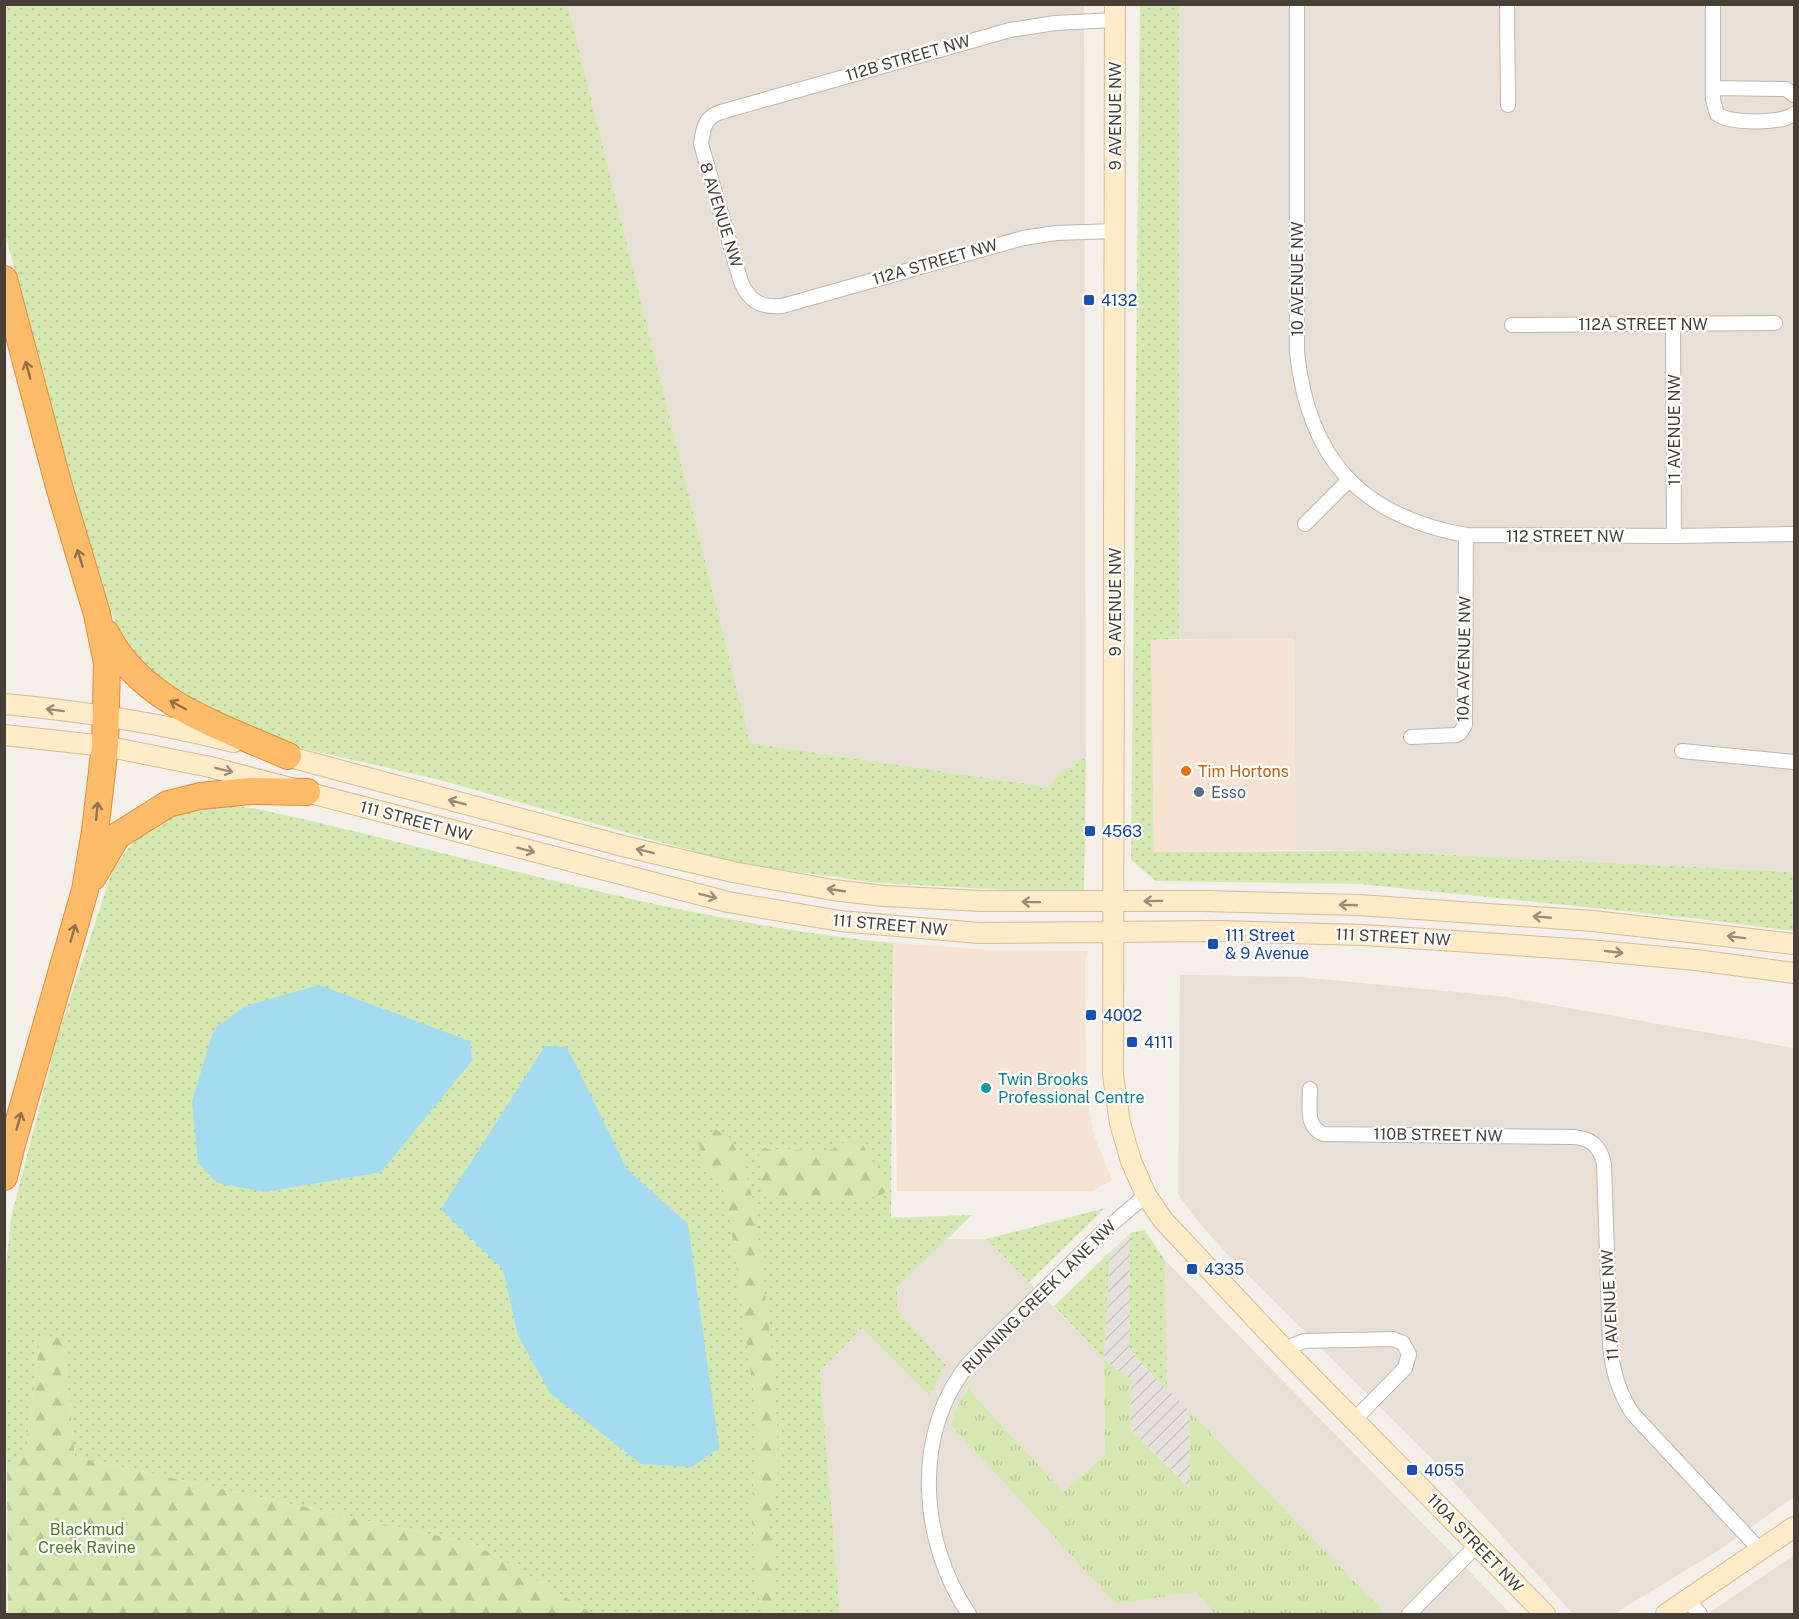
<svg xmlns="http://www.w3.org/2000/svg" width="1799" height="1619" font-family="'Public Sans',sans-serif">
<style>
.residential{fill:#e8e0d6}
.commercial{fill:#f6e3d3}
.industrial{fill:url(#industrial-furrows)}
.grass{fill:url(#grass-dots)}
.forest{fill:url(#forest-firs)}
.park{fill:url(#park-tufts)}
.water{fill:#a4dbf1}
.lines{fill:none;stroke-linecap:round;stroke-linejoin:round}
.street-casing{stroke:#c0b6aa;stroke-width:16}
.secondary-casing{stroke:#d4bd98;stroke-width:22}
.highway-casing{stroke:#de8e38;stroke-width:28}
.street{stroke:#fff;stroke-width:14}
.secondary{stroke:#ffebc7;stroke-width:20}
.highway{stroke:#febb69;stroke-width:26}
.oneway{stroke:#91714b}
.oneway2{stroke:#9a8c78}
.transit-dot{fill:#1a4fb4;stroke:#fff;stroke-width:2}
.food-dot{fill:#e8710a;stroke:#fff;stroke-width:2}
.service-dot{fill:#5c6f8a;stroke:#fff;stroke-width:2}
.culture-dot{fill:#0f9aa8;stroke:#fff;stroke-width:2}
.labels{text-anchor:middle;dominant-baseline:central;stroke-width:4.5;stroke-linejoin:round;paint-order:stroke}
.street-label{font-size:16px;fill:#483f37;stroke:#fff}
.transit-label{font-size:16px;fill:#164399;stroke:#fff;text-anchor:start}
.food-label{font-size:16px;fill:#c56008;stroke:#fff;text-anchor:start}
.service-label{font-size:16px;fill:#4e5e75;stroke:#fff;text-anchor:start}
.culture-label{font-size:16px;fill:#0d838f;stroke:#fff;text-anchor:start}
.park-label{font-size:16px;fill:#517a29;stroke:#fff}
</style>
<defs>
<pattern id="industrial-furrows" width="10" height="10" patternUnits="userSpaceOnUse" patternTransform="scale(1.5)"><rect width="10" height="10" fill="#e7e1dd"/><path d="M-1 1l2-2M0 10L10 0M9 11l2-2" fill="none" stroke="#c8c2be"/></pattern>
<pattern id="grass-dots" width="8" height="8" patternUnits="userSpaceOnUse" patternTransform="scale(1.5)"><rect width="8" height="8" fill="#d6e8b1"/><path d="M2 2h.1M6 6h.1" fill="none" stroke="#b9c899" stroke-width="1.8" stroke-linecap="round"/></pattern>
<pattern id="forest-firs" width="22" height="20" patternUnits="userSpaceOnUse" patternTransform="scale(1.5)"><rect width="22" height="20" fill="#d6e8b1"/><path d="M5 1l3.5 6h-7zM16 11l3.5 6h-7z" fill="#b9c899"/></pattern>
<pattern id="park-tufts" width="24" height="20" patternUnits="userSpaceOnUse" patternTransform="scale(1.5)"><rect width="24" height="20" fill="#d6e8b1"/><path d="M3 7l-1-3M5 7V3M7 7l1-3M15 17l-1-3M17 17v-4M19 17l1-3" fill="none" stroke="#b9c899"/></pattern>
</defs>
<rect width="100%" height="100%" fill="#f4efe8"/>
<path class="residential" d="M 568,5 L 1084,5 L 1086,757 L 1062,772 L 1048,787 L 750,743 Z
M 1179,5 L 1794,5 L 1794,872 L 1371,851 L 1296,850 L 1294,638 L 1179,639 Z
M 1180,975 L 1300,977 L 1507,997 L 1794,1048 L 1794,1497 L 1719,1550 L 1614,1614 L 1573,1614 L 1436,1463 L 1227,1254 L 1196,1219 L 1178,1194 Z
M 946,1239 L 987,1239 L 1104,1359 L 1105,1455 L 1063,1492 L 968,1388 L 957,1407 L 1116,1604 L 1196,1592 L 1215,1614 L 840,1614 L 820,1371 L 862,1328 L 929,1394 L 946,1365 L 897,1310 L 897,1287 Z
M 1165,1260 L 1511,1614 L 1386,1614 L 1167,1390 Z
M 1794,1555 L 1794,1614 L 1707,1614 Z"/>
<path class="commercial" d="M 1294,638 L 1296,850 L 1154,852 L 1151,640 Z
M 893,943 L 991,950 L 1088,951 L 1085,959 L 1086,1094 L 1094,1135 L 1112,1180 L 1093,1191 L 897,1191 Z"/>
<path class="industrial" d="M 1130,1233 L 1130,1350 L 1189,1411 L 1191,1490 L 1130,1428 L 1131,1380 L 1104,1359 L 1110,1252 Z"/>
<path class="grass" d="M 4,5 L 568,5 L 750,743 L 1048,787 L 1062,772 L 1086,757 L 1084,894 L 879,883 L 739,864 L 436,779 L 292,746 L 171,692 L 122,640 L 106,597 L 71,480 L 5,233 Z
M 1140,5 L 1179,5 L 1179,639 L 1151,640 L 1154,852 L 1371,851 L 1794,872 L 1794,931 L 1692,918 L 1359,884 L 1156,881 L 1131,860 Z
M 211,806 L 235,806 L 258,809 C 468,855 678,922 893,943 L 891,1218 L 972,1215 L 897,1287 L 897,1310 L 946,1365 L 929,1395 L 862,1328 L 820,1371 L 840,1614 L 594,1614 L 475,1544 L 75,1457 L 63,1338 L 40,1340 L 26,1450 L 7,1468 L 4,1401 L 4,1287 L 11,1218 L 58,1035 L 113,869 L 134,841 L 159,821 Z
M 1105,1208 L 1029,1282 L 987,1239 Z
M 1144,1230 L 1165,1260 L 1167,1390 L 1130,1350 L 1130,1233 Z
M 1110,1252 L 1104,1359 L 1054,1306 Z"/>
<path class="forest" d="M 715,1129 L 729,1137 L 743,1162 L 754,1204 L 771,1343 L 777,1421 L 778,1471 L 769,1522 L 776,1574 L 776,1610 L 768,1614 L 762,1614 L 757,1585 L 751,1508 L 756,1458 L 757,1419 L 731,1227 L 722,1185 L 703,1167 L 699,1143 Z
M 860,1140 L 877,1169 L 887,1178 L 885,1193 L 862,1201 L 763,1197 L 758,1149 L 789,1149 L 824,1153 L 846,1141 Z
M 63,1337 L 75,1457 L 475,1544 L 594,1614 L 8,1614 L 7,1468 L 26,1450 L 40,1340 Z"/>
<path class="park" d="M 1104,1359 L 1131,1380 L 1130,1428 L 1190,1489 L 1189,1411 L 1386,1614 L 1215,1614 L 1196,1592 L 1116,1604 L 951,1425 L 957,1407 L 968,1388 L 1063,1492 L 1105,1455 Z"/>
<path class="water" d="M 319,985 L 470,1041 L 472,1061 L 381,1172 L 266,1192 L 217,1183 L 198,1163 L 192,1101 L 214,1029 L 245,1006 Z
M 545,1046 L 567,1047 L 627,1169 L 688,1224 L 719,1448 L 692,1467 L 641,1464 L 550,1393 L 518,1335 L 503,1270 L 441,1209 Z"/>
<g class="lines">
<defs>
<path id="street" d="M 1297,4 L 1297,352 C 1308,458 1360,516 1466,535 L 1674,536 L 1794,534
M 1507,4 L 1508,105
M 1713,4 L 1713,100 L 1717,114 C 1730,124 1781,124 1794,114
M 1115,20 L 1055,23 L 1010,30 L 721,112 C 705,117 703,128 701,144 L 741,282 C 749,301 761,308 782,306 L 1023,238 L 1056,233 L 1115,231
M 1713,88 L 1786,89 L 1794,95
M 1673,324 L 1674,536
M 1512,325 L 1775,323
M 1305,524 L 1348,481
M 1411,737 L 1456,735 L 1460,733 L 1465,725 L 1466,535
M 1682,751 L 1794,762
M 1310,1089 C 1310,1106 1305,1128 1324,1134 L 1573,1137 C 1591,1138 1600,1146 1604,1164 L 1610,1344 C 1612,1370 1618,1392 1633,1414 L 1760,1550
M 1284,1349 L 1304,1341 L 1393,1339 L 1403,1343 L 1409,1354 L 1405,1368 L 1355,1419
M 1687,1600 L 1700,1614
M 969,1614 C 919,1542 911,1429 972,1360 L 1105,1230 L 1146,1195
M 1409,1614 L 1477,1545"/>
<path id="secondary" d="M 1115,4 L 1113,1075 L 1120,1123 L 1131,1161 L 1146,1195 L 1163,1220 L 1284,1349 L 1545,1614
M 4,704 C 82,711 159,723 234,742
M 4,735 L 105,746 L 210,767 L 728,902 L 840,921 L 979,933 L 1220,931 L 1364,935 L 1588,950 L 1696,960 L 1794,973
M 275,753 L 623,846 L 733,872 L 833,890 L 884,896 L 981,901 L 1203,901 L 1358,905 L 1593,921 L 1794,944
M 1666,1614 L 1794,1527"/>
<path id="highway" d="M 4,279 L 58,483 L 97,614 L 107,663 L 105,746 L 95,831 L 85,890 L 11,1148 L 4,1177
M 106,633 C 140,702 222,727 288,756
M 93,877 L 117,836 L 168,804 L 200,796 L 250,791 L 307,792"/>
</defs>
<use href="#street" class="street-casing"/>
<use href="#secondary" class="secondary-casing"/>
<use href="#highway" class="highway-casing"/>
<use href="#street" class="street"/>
<use href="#secondary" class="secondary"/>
<use href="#highway" class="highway"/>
</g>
<defs><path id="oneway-shaft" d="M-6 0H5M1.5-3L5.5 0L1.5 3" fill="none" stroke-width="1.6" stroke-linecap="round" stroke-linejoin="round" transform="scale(1.5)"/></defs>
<g class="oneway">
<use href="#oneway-shaft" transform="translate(28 370) rotate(-105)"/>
<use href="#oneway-shaft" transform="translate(80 558) rotate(-107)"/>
<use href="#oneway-shaft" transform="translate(178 705) rotate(-152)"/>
<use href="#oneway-shaft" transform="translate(97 811) rotate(-84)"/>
<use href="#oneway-shaft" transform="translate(73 933) rotate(-74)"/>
<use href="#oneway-shaft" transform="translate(19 1121) rotate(-74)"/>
</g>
<g class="oneway2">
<use href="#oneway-shaft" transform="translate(55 710) rotate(-173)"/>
<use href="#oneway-shaft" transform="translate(224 770) rotate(14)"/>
<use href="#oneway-shaft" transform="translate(457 802) rotate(-165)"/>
<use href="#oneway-shaft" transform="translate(526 850) rotate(15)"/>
<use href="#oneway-shaft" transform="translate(645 851) rotate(-166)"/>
<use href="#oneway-shaft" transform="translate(836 890) rotate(-172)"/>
<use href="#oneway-shaft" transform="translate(708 896) rotate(14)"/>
<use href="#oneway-shaft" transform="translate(1153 901) rotate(179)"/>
<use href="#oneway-shaft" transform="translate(1031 902) rotate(-179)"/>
<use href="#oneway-shaft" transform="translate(1348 905) rotate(-178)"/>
<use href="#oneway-shaft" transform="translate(1542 917) rotate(-175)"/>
<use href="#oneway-shaft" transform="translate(1736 937) rotate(-173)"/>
<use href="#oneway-shaft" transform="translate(1614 952) rotate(6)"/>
</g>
<g class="transit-dot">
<rect x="1083" y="294" width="12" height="12" rx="3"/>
<rect x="1084" y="825" width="12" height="12" rx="3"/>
<rect x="1207" y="938" width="12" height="12" rx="3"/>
<rect x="1085" y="1009" width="12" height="12" rx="3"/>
<rect x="1126" y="1036" width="12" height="12" rx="3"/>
<rect x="1186" y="1263" width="12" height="12" rx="3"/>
<rect x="1406" y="1464" width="12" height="12" rx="3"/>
</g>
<circle class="food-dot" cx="1186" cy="771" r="6"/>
<circle class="service-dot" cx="1199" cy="792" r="6"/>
<circle class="culture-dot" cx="986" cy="1088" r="6"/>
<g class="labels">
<g class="street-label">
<text transform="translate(908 58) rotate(-16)">112B STREET NW</text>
<text transform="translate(1115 116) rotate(-90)">9 AVENUE NW</text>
<text transform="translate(721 215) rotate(73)">8 AVENUE NW</text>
<text transform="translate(935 262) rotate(-16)">112A STREET NW</text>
<text transform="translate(1297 279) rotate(-90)">10 AVENUE NW</text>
<text x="1643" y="324">112A STREET NW</text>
<text transform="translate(1674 430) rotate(-90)">11 AVENUE NW</text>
<text x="1565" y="536">112 STREET NW</text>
<text transform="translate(1115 602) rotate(-90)">9 AVENUE NW</text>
<text transform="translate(1464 659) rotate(-89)">10A AVENUE NW</text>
<text transform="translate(416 821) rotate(15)">111 STREET NW</text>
<text transform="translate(890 925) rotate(5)">111 STREET NW</text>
<text transform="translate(1393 937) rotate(3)">111 STREET NW</text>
<text transform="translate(1438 1135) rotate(1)">110B STREET NW</text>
<text transform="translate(1039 1297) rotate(-45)">RUNNING CREEK LANE NW</text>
<text transform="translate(1610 1305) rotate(-93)">11 AVENUE NW</text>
<text transform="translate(1475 1543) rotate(46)">110A STREET NW</text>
</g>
<g class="transit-label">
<text x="1101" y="300">4132</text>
<text x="1102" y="831">4563</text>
<text x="1225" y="935">111 Street<tspan x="1225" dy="18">&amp; 9 Avenue</tspan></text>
<text x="1103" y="1015">4002</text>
<text x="1144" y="1042">4111</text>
<text x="1204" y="1269">4335</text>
<text x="1424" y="1470">4055</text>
</g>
<g class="food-label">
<text x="1198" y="771">Tim Hortons</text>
</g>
<g class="service-label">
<text x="1211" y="792">Esso</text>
</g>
<g class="culture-label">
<text x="998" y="1079">Twin Brooks<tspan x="998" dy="18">Professional Centre</tspan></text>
</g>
<g class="park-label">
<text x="87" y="1529">Blackmud<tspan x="87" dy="18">Creek Ravine</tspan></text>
</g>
</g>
<rect width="1799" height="1619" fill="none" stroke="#483f37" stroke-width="12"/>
</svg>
